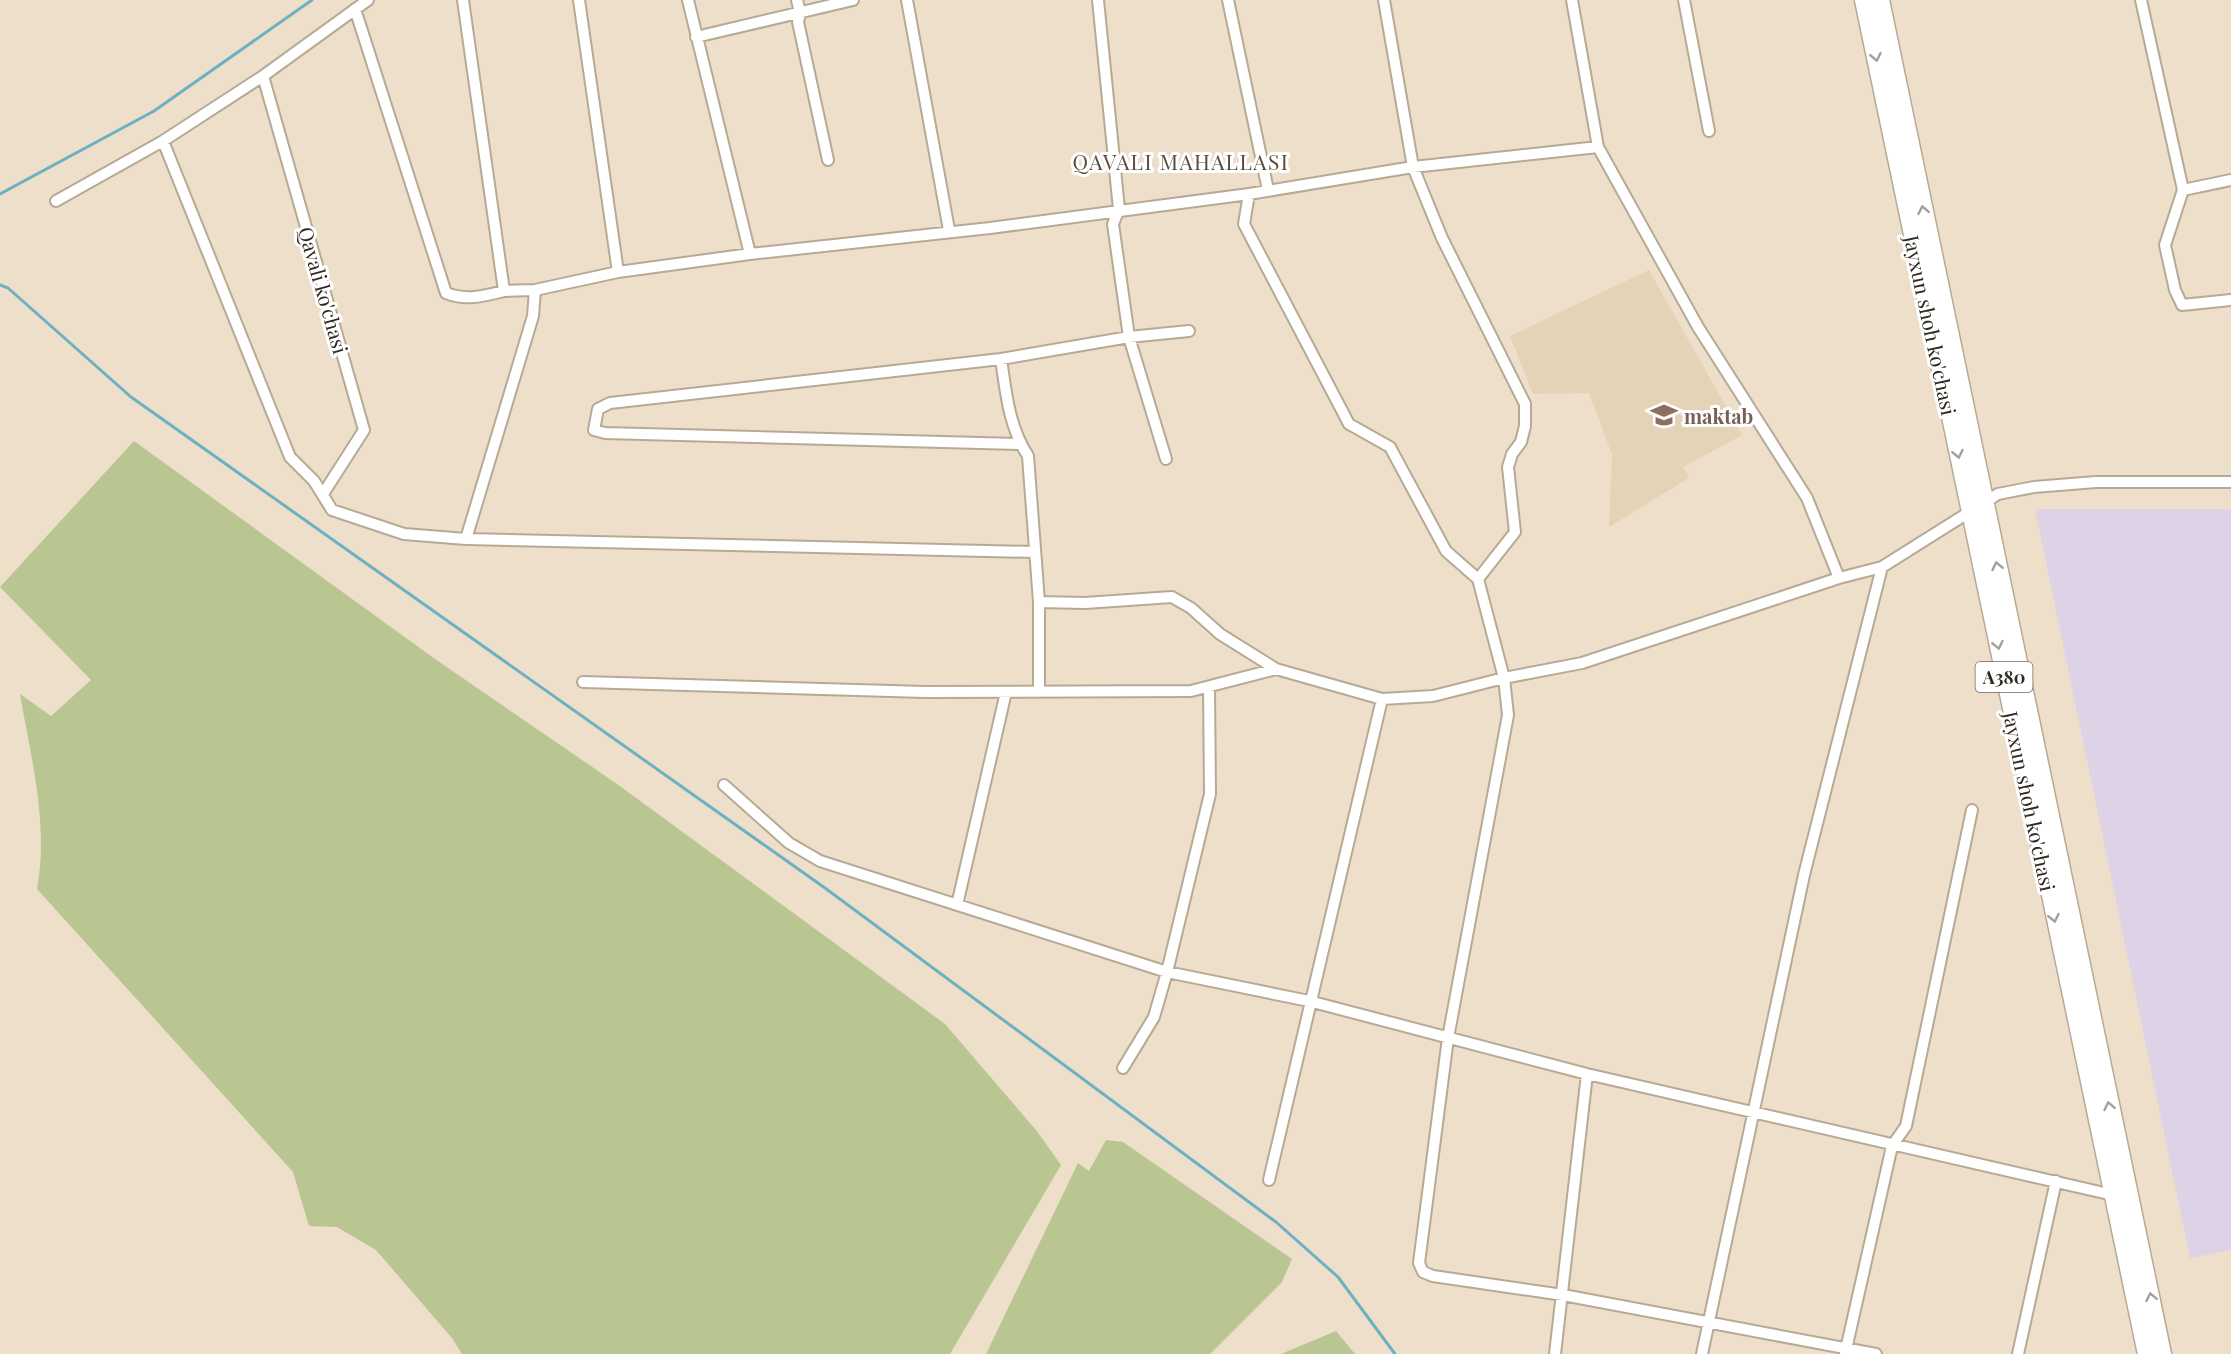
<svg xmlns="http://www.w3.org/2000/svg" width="2231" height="1354" font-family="'Playfair Display',serif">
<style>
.industrial{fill:#ded2e6}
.built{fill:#e4d3b7}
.green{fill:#b9c691}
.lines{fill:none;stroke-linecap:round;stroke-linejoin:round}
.stream{stroke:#6eb0c3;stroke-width:3}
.street-casing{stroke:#b7aa95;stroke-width:14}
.highway-casing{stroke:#b7aa95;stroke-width:21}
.street{stroke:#fff;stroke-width:10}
.highway{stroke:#fff;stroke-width:18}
.oneway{stroke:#a19f9c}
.labels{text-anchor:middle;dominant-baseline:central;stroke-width:6;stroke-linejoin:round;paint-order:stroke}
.shield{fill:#fff;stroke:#6d6a64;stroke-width:1.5}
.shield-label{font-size:18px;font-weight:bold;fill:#2f2a22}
.street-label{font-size:20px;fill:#2f2a22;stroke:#fff}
.education-label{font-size:20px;font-weight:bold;fill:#785e54;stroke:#fff;text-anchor:start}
.neighbourhood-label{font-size:21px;letter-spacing:1.5px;fill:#584d3a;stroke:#fff}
</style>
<rect width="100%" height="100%" fill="#eddfc9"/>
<path class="industrial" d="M 2035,509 L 2231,509 L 2231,1250 L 2190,1258 Z"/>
<path class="built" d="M 1649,270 L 1742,435 L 1683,467 L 1689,478 L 1609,527 L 1612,455 L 1589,393 L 1533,394 L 1510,336 Z"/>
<path class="green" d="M 134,441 L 435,659 L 617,784 L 945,1024 L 1036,1130 L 1061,1165 L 950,1354 L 462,1354 L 452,1338 L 376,1250 L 337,1227 L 309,1226 L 293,1172 L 37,889 C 49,824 31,758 20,694 L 51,716 L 91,680 L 0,587 Z
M 1106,1140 L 1123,1142 L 1292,1259 L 1282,1282 L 1210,1354 L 986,1354 L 1078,1163 L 1089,1171 Z
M 1336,1331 L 1355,1354 L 1281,1354 Z"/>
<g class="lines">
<path class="stream" d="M 0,194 L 154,111 L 312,0
M 0,285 L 8,288 L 131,397 L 825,888 L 1276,1222 L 1338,1277 L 1395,1354"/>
<defs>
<path id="street" d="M 463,0 L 504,291 L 535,290
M 579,0 L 618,272
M 688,0 L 750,254
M 797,0 L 800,13 L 798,22 L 828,160
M 907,0 L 949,230
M 1098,0 L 1119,209 L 1113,224 L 1129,337 L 1166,459
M 1228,0 L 1268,190
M 1384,0 L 1413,167 L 1442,238 L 1525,404 L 1525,426 L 1521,442 L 1512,454 L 1508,467 L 1515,532 L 1478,579
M 1572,0 L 1598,147 L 1698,327 L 1807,498 L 1839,578
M 1684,0 L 1709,131
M 2141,0 L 2183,190 L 2165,245 L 2175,290 L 2182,305 L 2231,300
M 355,9 L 446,293 C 466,301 484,296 504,291
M 696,37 L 853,0
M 263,76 L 364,430 L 323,494
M 163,141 L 290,457 L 314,481 L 332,510 L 404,534 L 466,539 L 1034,552
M 2183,190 L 2231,180
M 1249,194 L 1244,224 L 1349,424 L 1390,447 L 1446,551 L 1478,579 L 1504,678 L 1508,715 L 1448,1038 L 1419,1263 L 1423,1272 L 1433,1276 L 1563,1295 L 1876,1354
M 56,201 L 163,141 L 263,76 L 368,0
M 1001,359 C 1006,393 1009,427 1028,456 L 1039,602 L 1039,692
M 1020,444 L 605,433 L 594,430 L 598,409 L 610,403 L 1001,359 L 1129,337 L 1189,331
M 466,539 L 533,316 L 535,290 L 618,272 L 750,254 L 990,228 L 1249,194 L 1413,167 L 1598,147
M 1039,602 L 1085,603 L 1172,597 L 1191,608 L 1220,634 L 1276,669
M 583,682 L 925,692 L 1191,691 L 1276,669 L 1382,699 L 1433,696 L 1504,678 L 1582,663 L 1839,578 L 1882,567 L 1998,494 L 2034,487 L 2096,482 L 2231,482
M 724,785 L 789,843 L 820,861 L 1167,972 L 1309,1001 L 1587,1074 L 2113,1195
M 957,905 L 1006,692
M 1123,1068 L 1154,1017 L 1167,972 L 1210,794 L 1209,687
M 1269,1180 L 1382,699
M 1555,1354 L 1587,1074
M 1702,1354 L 1804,875 L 1882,567
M 1845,1354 L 1892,1146 L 1906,1126 L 1972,810
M 2018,1354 L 2056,1181"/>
<path id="highway" d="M 1864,0 L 2147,1354
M 1880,0 L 2162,1354"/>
</defs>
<use href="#street" class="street-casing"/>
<use href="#highway" class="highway-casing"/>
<use href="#street" class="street"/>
<use href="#highway" class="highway"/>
</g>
<defs><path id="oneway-chevron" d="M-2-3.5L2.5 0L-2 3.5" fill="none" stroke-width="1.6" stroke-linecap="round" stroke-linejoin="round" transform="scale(1.5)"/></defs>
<g class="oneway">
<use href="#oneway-chevron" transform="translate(1876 57) rotate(79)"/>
<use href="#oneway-chevron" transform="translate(1923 210) rotate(-101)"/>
<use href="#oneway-chevron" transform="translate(1958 454) rotate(78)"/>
<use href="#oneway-chevron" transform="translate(1997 566) rotate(-102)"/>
<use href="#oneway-chevron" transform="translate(1998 645) rotate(78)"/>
<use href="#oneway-chevron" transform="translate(2054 918) rotate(78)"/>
<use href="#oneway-chevron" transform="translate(2109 1106) rotate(-102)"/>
<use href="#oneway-chevron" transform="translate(2151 1297) rotate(-101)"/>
</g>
<defs>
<symbol id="school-bare" viewBox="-9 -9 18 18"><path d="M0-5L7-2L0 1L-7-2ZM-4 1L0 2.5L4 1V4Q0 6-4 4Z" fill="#8d6e63" stroke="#fff" stroke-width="2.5" paint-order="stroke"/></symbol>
</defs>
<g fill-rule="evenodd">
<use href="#school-bare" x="1645" y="396" width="38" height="38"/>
</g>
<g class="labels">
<rect class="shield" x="1975.5" y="662" width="57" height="30" rx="4.5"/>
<g class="shield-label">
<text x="2004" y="677">A380</text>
</g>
<g class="street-label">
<text transform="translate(324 290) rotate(74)">Qavali ko'chasi</text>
<text transform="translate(1931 325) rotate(78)">Jayxun shoh ko'chasi</text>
<text transform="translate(2030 801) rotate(78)">Jayxun shoh ko'chasi</text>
</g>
<g class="education-label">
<text x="1684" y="415">maktab</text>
</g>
<g class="neighbourhood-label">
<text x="1181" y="161">QAVALI MAHALLASI</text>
</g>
</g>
</svg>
